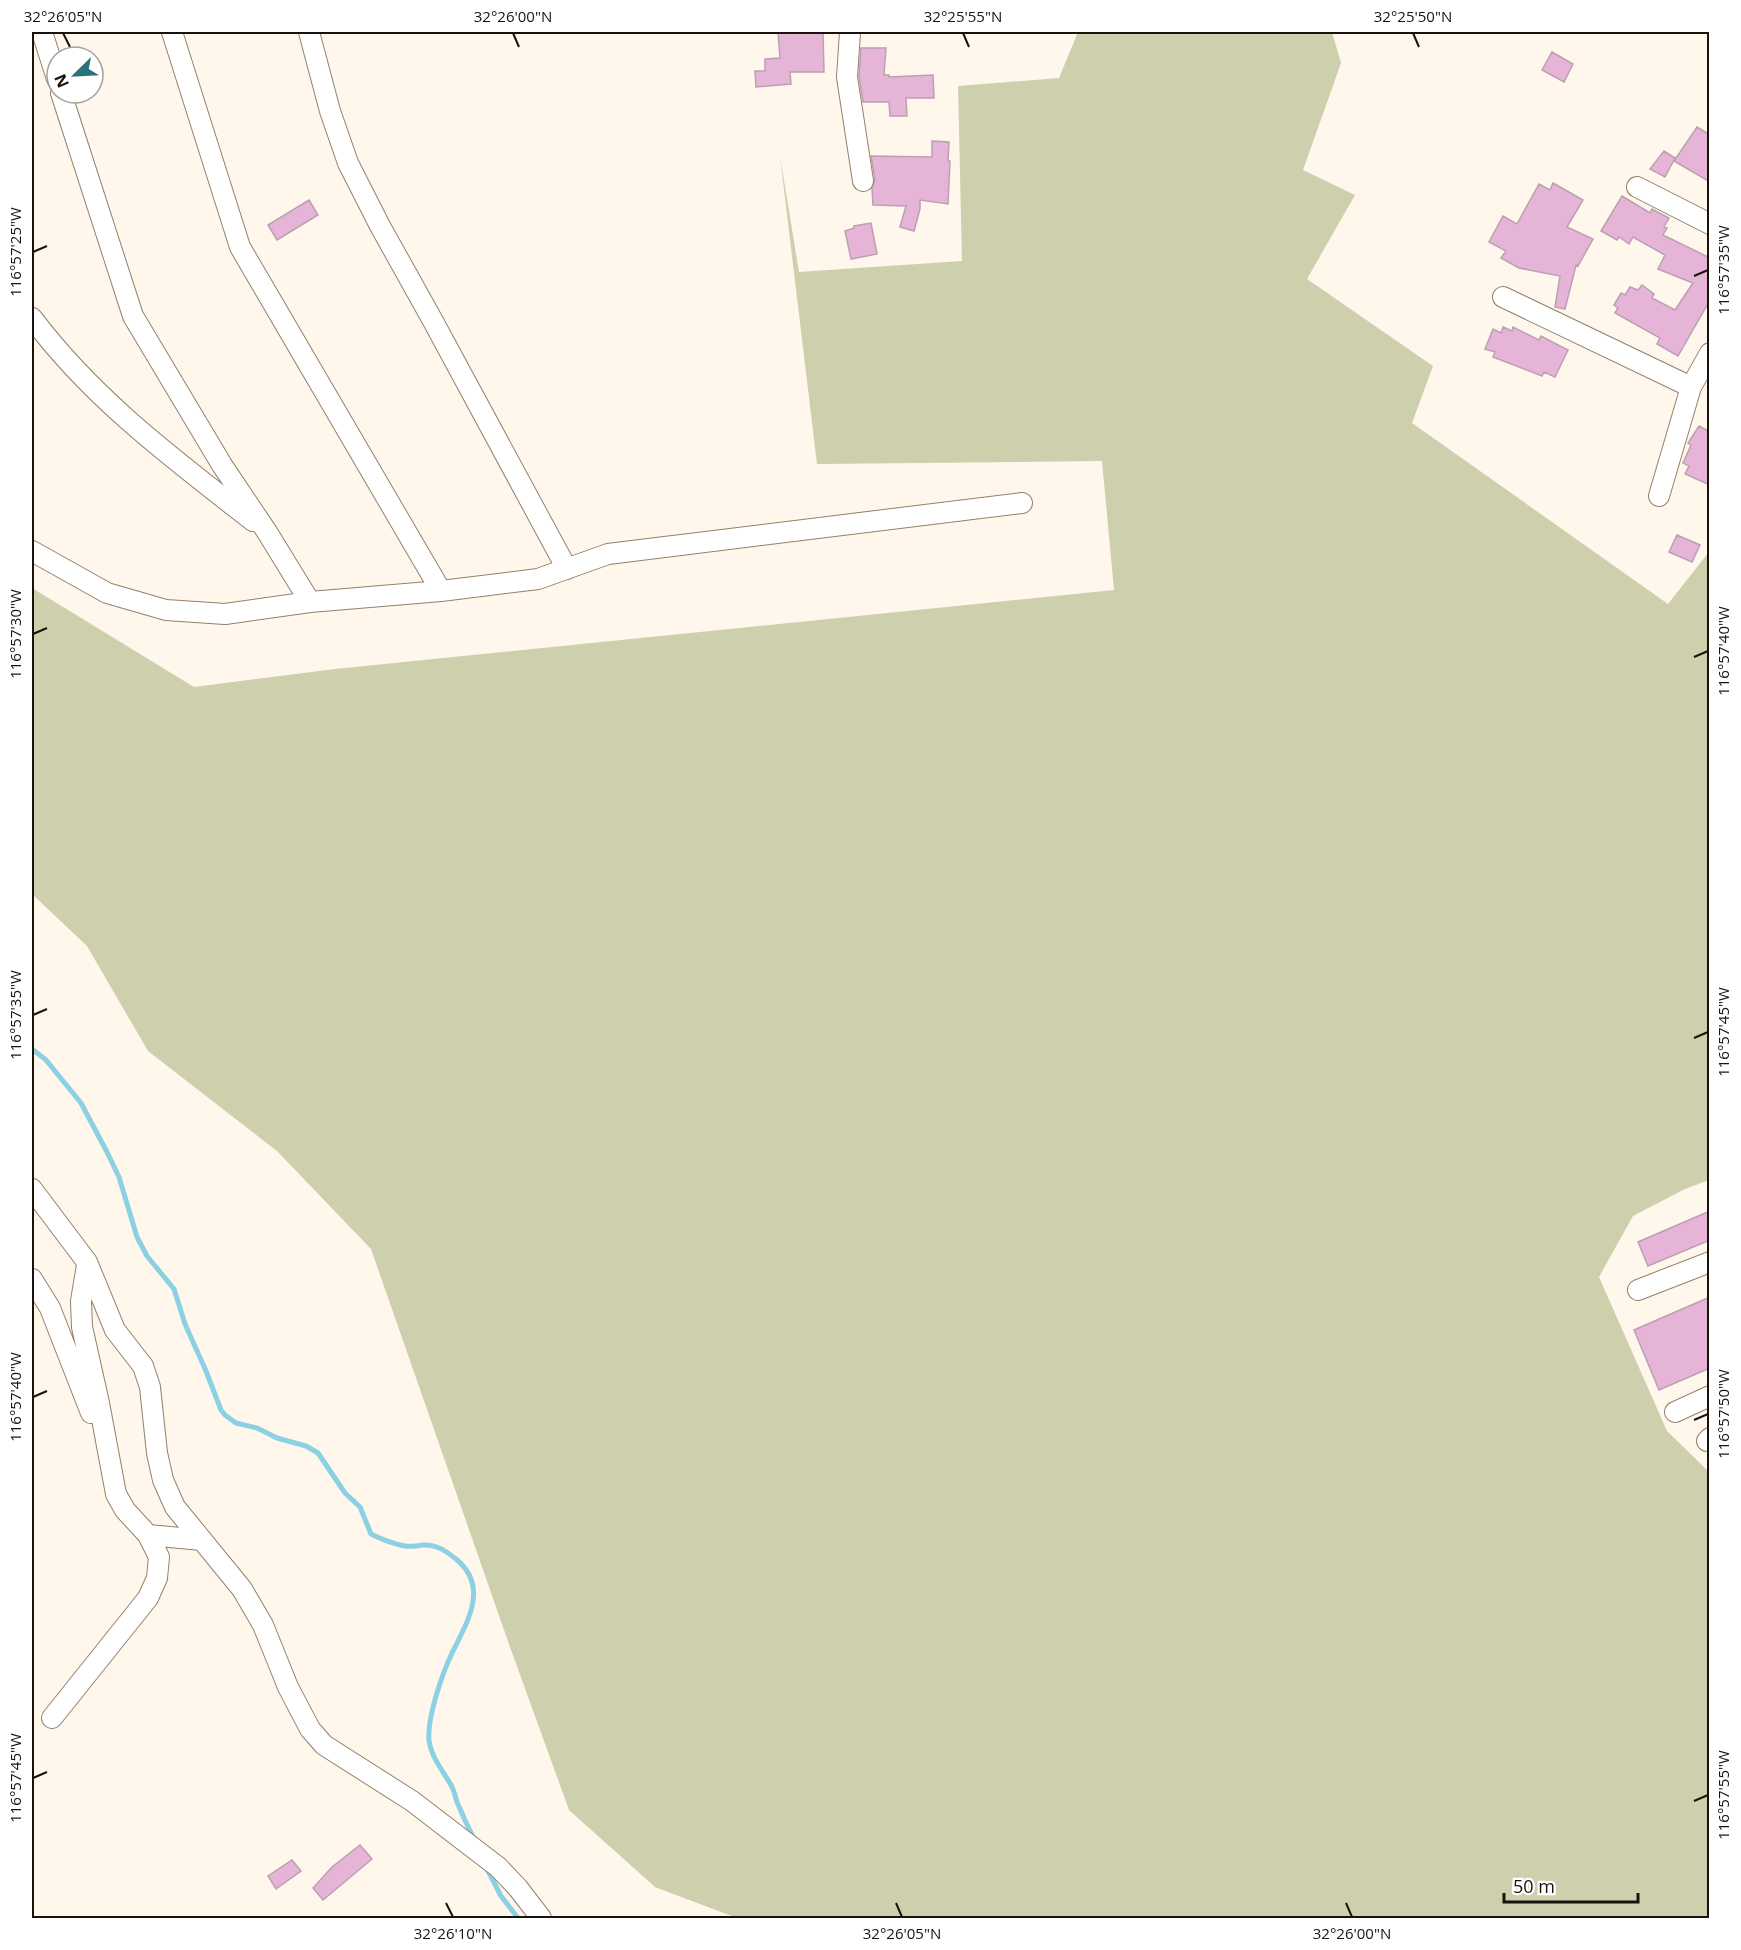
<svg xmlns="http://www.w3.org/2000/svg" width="1741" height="1950" font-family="'Open Sans',sans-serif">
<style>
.green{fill:#cdcfad}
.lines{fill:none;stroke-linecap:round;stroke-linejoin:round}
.stream{stroke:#8cd0e3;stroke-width:5}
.building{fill:#e6b4d7;stroke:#bba0b2;stroke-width:1.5}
.minor-casing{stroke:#94806b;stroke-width:22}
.minor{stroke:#fff;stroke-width:20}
.ticks{fill:none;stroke:#1b130b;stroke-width:2}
.neatline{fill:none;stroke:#1b130b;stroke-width:2}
.ticks-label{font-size:15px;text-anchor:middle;fill:#1b130b}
</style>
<rect width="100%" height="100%" fill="#fff6ec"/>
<path class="green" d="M 1078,32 L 1332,32 L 1341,63 L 1303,170 L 1355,195 L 1307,279 L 1433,366 L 1412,423 L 1668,604 L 1709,552 L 1709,1180 L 1685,1189 L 1633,1216 L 1599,1277 L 1667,1431 L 1709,1472 L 1709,1918 L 884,1918 L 860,1916 L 838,1918 L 737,1918 L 655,1887 L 569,1810 L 510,1647 L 371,1249 L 277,1151 L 148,1051 L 87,946 L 32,894 L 32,588 L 194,687 L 335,669 L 1114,590 L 1102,461 L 817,464 L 780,156 L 799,272 L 962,261 L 958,86 L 1059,78 Z"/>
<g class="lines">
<path class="stream" d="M 32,1049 L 46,1060 L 81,1103 L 107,1152 L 119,1177 L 137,1237 L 147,1256 L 174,1289 L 185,1324 L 206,1371 L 221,1410 L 225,1415 L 236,1423 L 257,1428 L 277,1438 L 306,1446 L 318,1453 L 345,1493 L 360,1507 L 371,1534 C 381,1539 394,1544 405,1546 C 411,1547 417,1546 423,1545 C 436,1544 446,1551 456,1559 C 490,1587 467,1622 452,1653 C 442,1674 427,1718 429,1740 C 431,1757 443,1771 451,1785 C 454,1790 455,1796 457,1802 C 462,1814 468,1827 474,1839
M 486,1867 L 501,1896 L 518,1918"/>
</g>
<path class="building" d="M 778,32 L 823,32 L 824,72 L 790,72 L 791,84 L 756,87 L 755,71 L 765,71 L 765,59 L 780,58 Z
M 861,48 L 886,48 L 884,75 L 889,75 L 889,77 L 933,75 L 934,98 L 906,98 L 907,116 L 890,116 L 889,102 L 863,102 L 859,76 Z
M 1552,52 L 1573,64 L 1564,82 L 1542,70 Z
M 1697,127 L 1710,135 L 1710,182 L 1674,161 Z
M 932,141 L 949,142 L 948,161 L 950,161 L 948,204 L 920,200 L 920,209 L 914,231 L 900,227 L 906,206 L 873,205 L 872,188 L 875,179 L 871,156 L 932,157 Z
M 1664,151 L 1675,158 L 1665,177 L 1650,169 Z
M 1553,183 L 1583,200 L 1567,227 L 1593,239 L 1578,266 L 1576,265 L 1565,309 L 1555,307 L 1560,276 L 1519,268 L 1501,258 L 1506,251 L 1489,242 L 1503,216 L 1517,224 L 1539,184 L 1550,190 Z
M 1622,196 L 1650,213 L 1652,209 L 1669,218 L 1664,227 L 1667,228 L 1663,235 L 1710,258 L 1710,300 L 1678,356 L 1657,344 L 1660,338 L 1615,313 L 1618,308 L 1614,305 L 1621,293 L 1625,295 L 1630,287 L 1638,290 L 1642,285 L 1654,294 L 1652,298 L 1675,310 L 1693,283 L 1658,269 L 1665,255 L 1633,237 L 1629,244 L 1619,237 L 1617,240 L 1601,231 Z
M 309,200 L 318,215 L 277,240 L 268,225 Z
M 871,223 L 877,254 L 851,259 L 845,231 L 854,228 L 854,226 Z
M 1503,327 L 1512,331 L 1513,327 L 1539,340 L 1541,336 L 1568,350 L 1555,377 L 1544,372 L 1542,376 L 1493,357 L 1495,352 L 1485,349 L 1493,329 L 1501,333 Z
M 1699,426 L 1710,432 L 1710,485 L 1685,474 L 1689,466 L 1683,463 L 1691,445 L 1688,443 Z
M 1677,535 L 1700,545 L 1692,562 L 1669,552 Z
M 1710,1211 L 1710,1240 L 1648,1266 L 1638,1242 Z
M 1710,1297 L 1710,1368 L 1659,1390 L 1634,1330 Z
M 360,1845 L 372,1859 L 323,1900 L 313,1888 L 332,1867 Z
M 292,1860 L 301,1871 L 276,1889 L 268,1876 Z"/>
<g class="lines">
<defs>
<path id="minor" d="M 42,32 L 57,79
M 172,32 L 240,247 L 441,591
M 309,32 L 330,111 L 348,163 L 380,226 L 433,321 L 567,569
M 850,32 L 847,77 L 863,181
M 61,93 L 133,316 L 222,465 L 267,532 L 310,602
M 1637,187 L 1710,224
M 1503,297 L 1691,387
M 32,318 C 94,400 172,458 253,521
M 1659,496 L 1691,387 L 1710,353
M 32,551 L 107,593 L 166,610 L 225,614 L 310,602 L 441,591 L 538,579 L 608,554 L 1022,503
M 32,1189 L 87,1262 L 115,1330 L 143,1366 L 150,1387 L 157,1453 L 163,1480 L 175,1507 L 242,1589 L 263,1625 L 288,1687 L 310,1729 L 324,1745 L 412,1801 L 498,1867 L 518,1888 L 541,1918
M 32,1279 L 50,1308 L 91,1413
M 1638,1290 L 1710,1262
M 1675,1412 L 1710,1396
M 1707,1441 L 1710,1438
M 148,1535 L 202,1540
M 52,1718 L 148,1598 L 157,1578 L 159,1557 L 148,1535 L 125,1510 L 116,1494 L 99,1403 L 82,1327 L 81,1301 L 87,1265"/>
</defs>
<use href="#minor" class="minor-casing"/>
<use href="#minor" class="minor"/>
</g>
<path class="ticks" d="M 63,33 L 70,47M 513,33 L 519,47M 963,33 L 969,47M 1413,33 L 1419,47M 33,252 L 47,246M 1694,276 L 1708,270M 33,634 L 47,628M 1694,657 L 1708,651M 33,1015 L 47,1009M 1694,1038 L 1708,1032M 33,1397 L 47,1391M 1694,1420 L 1708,1414M 33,1778 L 47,1772M 1694,1801 L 1708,1795M 446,1903 L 453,1917M 896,1903 L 902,1917M 1346,1903 L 1352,1917"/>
<rect width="1741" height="1950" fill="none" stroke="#ffffff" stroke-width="66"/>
<g transform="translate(75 75) rotate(246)"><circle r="28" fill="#ffffff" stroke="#a4a19d" stroke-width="1.5"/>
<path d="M0-4.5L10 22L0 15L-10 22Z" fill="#29717c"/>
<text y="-9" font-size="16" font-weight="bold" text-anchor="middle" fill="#1b130b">N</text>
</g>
<path d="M1504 1893v9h134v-9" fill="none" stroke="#1b130b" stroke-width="3"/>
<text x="1513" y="1893" font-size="18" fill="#1b130b" stroke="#ffffff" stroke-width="4.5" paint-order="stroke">50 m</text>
<rect x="33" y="33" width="1675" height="1884" class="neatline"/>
<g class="ticks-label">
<text x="63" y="22">32°26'05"N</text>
<text x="513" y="22">32°26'00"N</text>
<text x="963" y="22">32°25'55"N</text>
<text x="1413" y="22">32°25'50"N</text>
<text transform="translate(16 252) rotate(-90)" y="5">116°57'25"W</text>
<text transform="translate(1724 270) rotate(-90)" y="5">116°57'35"W</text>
<text transform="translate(16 634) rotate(-90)" y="5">116°57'30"W</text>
<text transform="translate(1724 651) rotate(-90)" y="5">116°57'40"W</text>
<text transform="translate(16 1015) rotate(-90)" y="5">116°57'35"W</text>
<text transform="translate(1724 1032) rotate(-90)" y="5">116°57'45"W</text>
<text transform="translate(16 1397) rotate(-90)" y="5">116°57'40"W</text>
<text transform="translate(1724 1414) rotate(-90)" y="5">116°57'50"W</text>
<text transform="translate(16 1778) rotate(-90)" y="5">116°57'45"W</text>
<text transform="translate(1724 1795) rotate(-90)" y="5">116°57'55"W</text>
<text x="453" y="1939">32°26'10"N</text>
<text x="902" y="1939">32°26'05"N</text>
<text x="1352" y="1939">32°26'00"N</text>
</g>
</svg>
